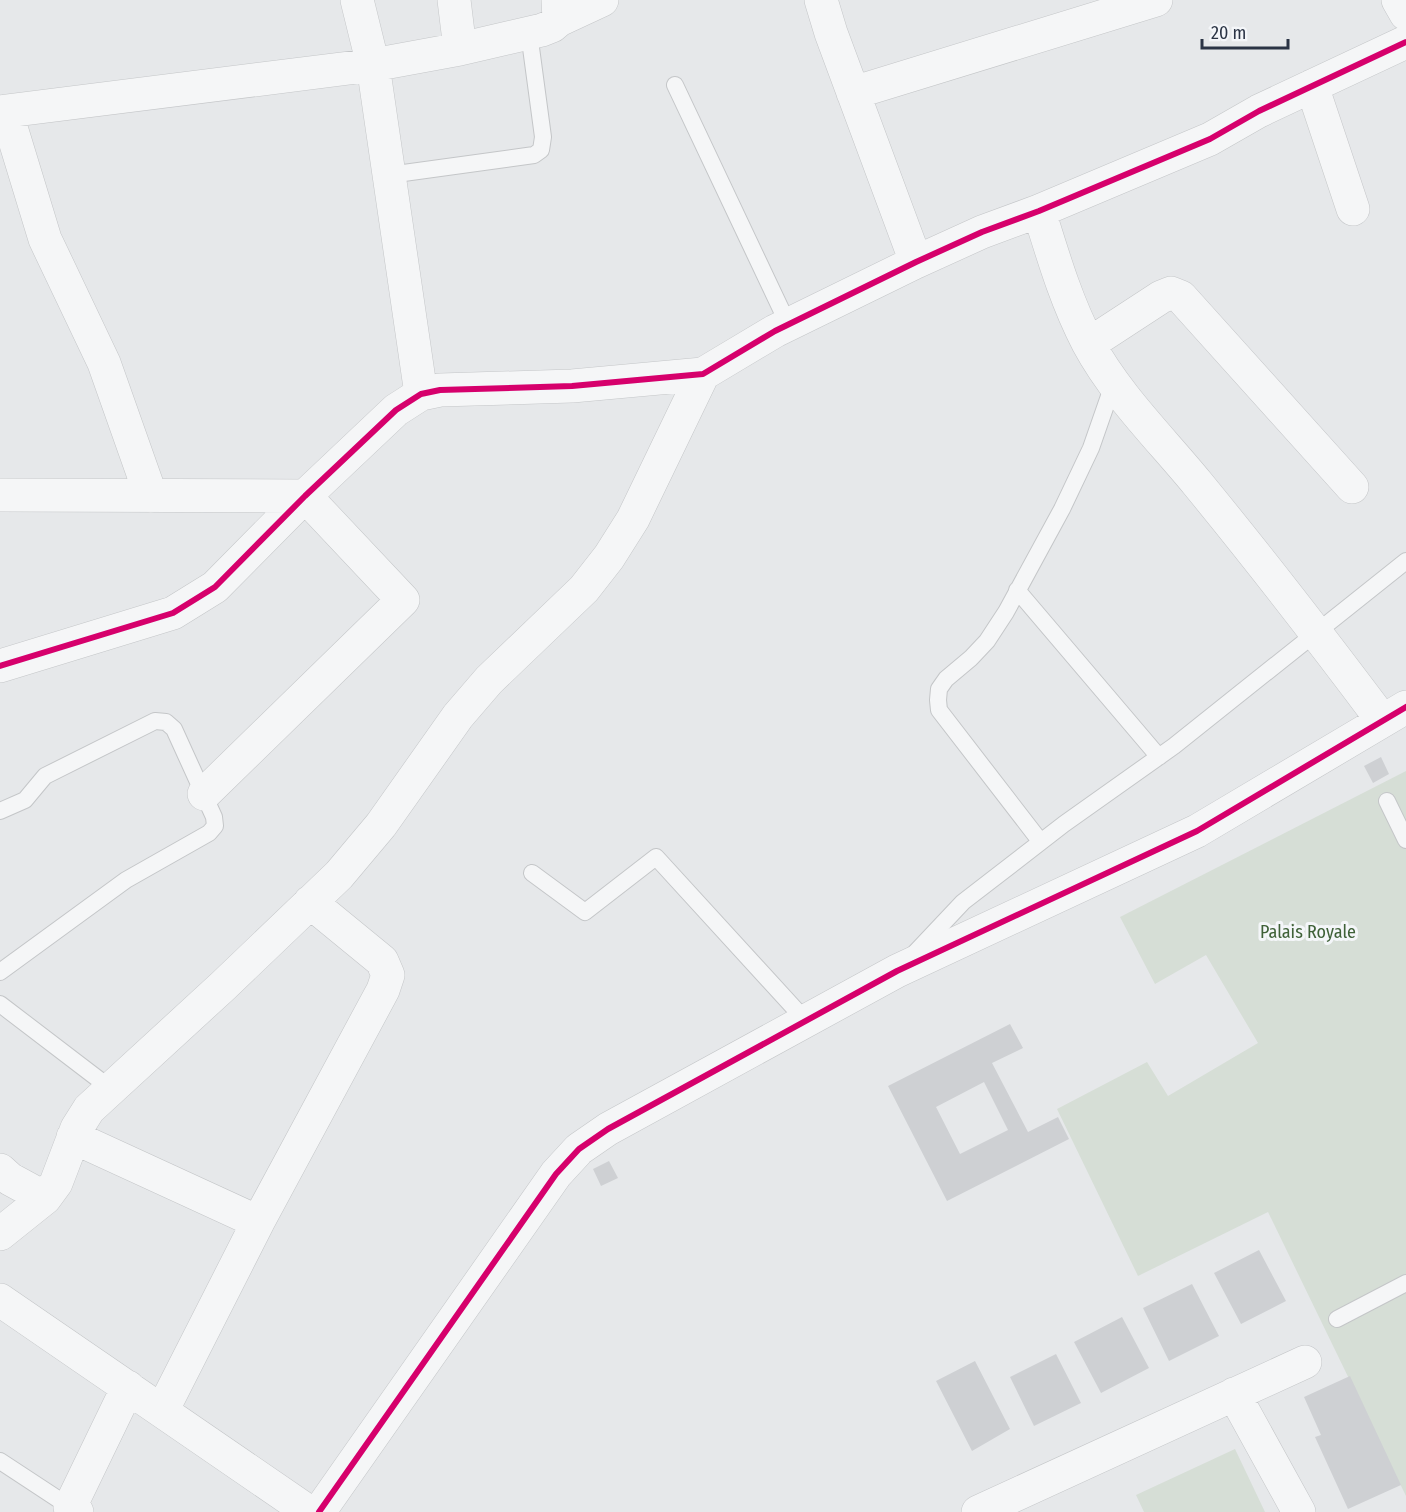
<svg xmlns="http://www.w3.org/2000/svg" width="1406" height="1512" font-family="'Fira Sans Condensed',sans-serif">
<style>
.green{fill:#d6ded6}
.building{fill:#ced0d3;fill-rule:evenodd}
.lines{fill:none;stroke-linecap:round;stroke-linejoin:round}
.lane-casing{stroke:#c4c6c8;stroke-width:18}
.street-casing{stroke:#c4c6c8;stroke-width:34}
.lane{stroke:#f5f6f7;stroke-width:16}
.street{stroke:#f5f6f7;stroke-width:33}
.cycleway-casing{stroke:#f4f6f9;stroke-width:10}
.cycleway{stroke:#d6006c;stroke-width:6}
.labels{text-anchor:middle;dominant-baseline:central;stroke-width:6;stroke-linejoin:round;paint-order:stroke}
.park-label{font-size:18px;fill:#3f6138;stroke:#f4f6f9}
</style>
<rect width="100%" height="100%" fill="#e6e8ea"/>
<path class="green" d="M 1406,771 L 1406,1496 L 1268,1212 L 1138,1276 L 1057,1109 L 1147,1062 L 1168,1096 L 1258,1043 L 1206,955 L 1155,984 L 1120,917 Z
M 1235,1449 L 1265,1512 L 1144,1512 L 1136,1495 Z"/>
<path class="building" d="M 1381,757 L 1389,774 L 1373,783 L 1364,766 Z
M 1010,1024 L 1023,1048 L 992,1063 L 1028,1132 L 1058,1117 L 1069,1139 L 947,1201 L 888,1086 ZM 984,1082 L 1008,1130 L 960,1154 L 936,1107 Z
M 609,1161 L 618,1178 L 601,1186 L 593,1169 Z
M 1259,1250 L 1286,1301 L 1241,1324 L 1214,1273 Z
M 1192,1284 L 1219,1336 L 1169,1361 L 1143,1308 Z
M 1122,1317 L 1149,1368 L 1101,1393 L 1074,1342 Z
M 1056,1354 L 1081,1403 L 1034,1426 L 1010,1377 Z
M 975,1361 L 1010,1429 L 972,1451 L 936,1381 Z
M 1350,1376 L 1401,1485 L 1348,1509 L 1315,1437 L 1321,1435 L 1304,1397 Z"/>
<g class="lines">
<defs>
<path id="lane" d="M 675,85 L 788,324
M 389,175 L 534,155 L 541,150 L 543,137 L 529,33
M 1017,590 L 1159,757
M 1387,801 L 1406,840
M 0,811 L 25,800 L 45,776 L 155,721 L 166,722 L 174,729 L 214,817 L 215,826 L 209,833 L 126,880 L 0,972
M 1040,841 L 939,710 L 938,700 L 939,689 L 946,679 L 971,658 L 987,641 L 1006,612 L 1062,509 L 1091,448 L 1114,382
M 532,873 L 585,912 L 656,857 L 806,1021
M 913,955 L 963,902 L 1064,824 L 1174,746 L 1406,561
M 0,1004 L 110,1088
M 1337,1319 L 1406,1283
M 0,1461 L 70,1507"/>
<path id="street" d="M 357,0 L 373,65 L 421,394
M 454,0 L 460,49
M 821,0 L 831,33 L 916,262
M 1398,0 L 1406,14
M 559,20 L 602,0
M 1312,86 L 1353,209
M 853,93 L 1156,0
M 6,111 L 45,239 L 104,363 L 151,496
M 0,112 L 373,65 L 460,49 L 542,30 L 552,26 L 559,20 L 558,0
M 1039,211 C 1053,256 1066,301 1088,343 C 1116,395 1160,438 1197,483 C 1261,561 1322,640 1382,720
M 1089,344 L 1161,297 L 1171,293 L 1181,297 L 1352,487
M 0,495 L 305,496 L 403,600 L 204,794
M 0,666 L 173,613 L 215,587 L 305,496 L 396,410 L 421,394 L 440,390 L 572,386 L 703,374 L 775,331 L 916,262 L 982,232 L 1039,211 L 1210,139 L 1259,111 L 1406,42
M 73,1137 L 258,1222
M 0,1170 L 10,1179 L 45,1198
M 0,1234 L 45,1198 L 56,1183 L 77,1128 L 89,1109 L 223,986 L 339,875 L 381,825 L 458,716 L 489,680 L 584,589 L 609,557 L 633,519 L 703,374
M 0,1300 L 309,1512
M 1234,1394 L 1299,1512
M 162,1411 L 258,1222 L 383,990 L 388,975 L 382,961 L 310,902
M 77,1512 L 70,1507 L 128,1387
M 319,1512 L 556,1174 L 579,1149 L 608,1129 L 897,971 L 1197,831 L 1406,707
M 978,1512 L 1305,1362"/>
</defs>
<use href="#lane" class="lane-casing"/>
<use href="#street" class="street-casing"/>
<use href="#lane" class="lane"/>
<use href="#street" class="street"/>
<defs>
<path id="cycleway" d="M 0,666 L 173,613 L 215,587 L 305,496 L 396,410 L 421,394 L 440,390 L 572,386 L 703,374 L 775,331 L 916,262 L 982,232 L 1039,211 L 1210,139 L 1259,111 L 1406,42
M 319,1512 L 556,1174 L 579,1149 L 608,1129 L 897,971 L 1197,831 L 1406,707"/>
</defs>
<use href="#cycleway" class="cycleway-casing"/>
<use href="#cycleway" class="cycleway"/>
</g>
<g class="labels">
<g class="park-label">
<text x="1308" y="932">Palais Royale</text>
</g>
</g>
<path d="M1202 39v9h86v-9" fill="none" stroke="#2b3445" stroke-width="3"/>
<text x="1211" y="39" font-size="18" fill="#2b3445" stroke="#f4f6f9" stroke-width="4.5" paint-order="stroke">20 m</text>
</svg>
